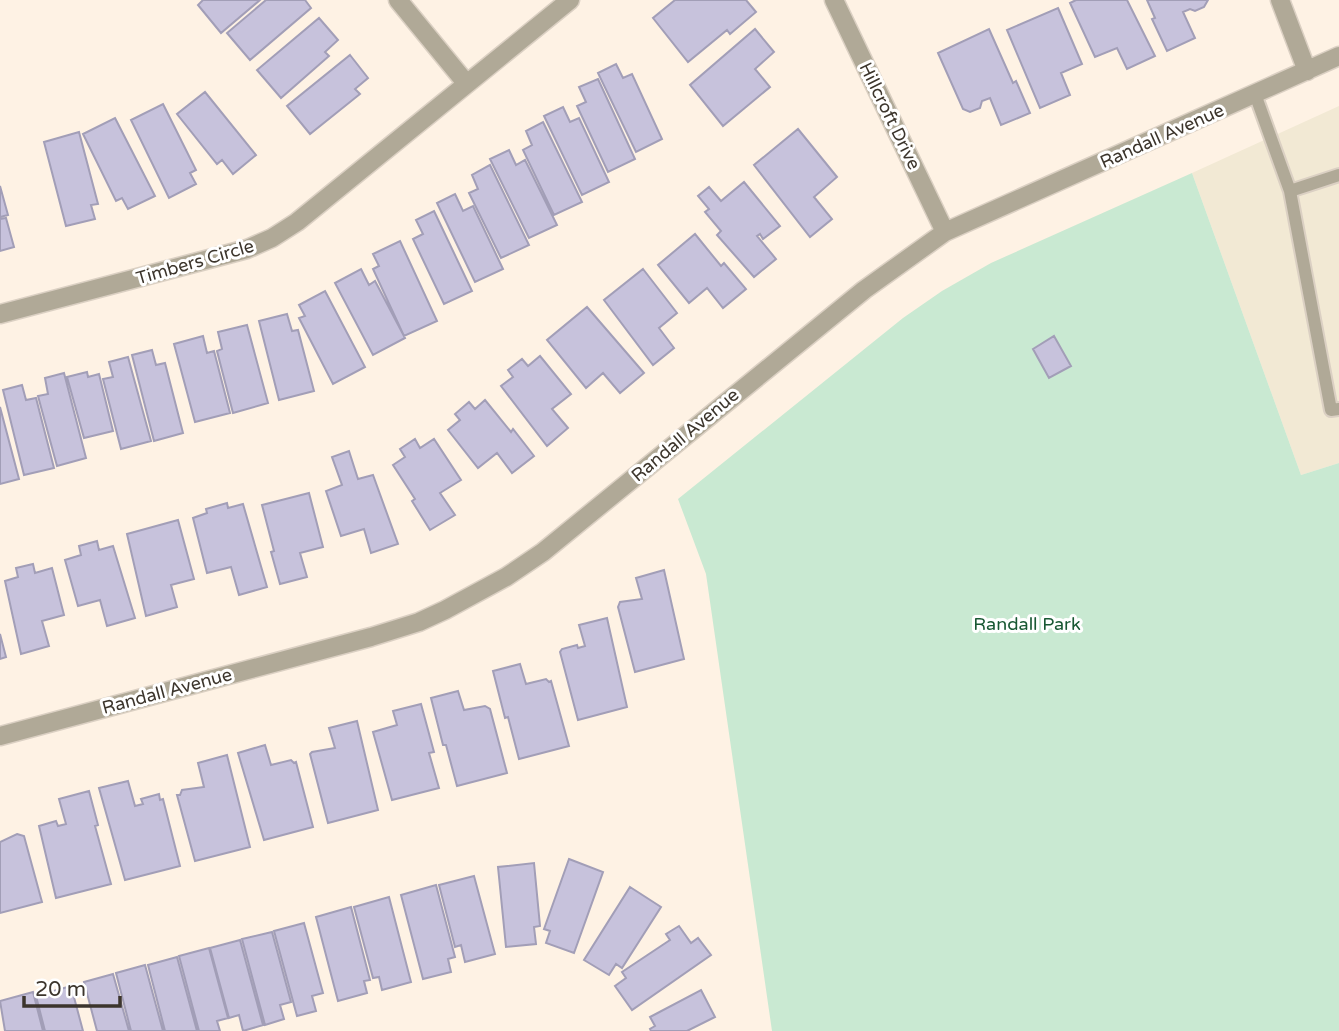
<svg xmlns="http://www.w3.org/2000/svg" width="1339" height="1031" font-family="'Varela Round',sans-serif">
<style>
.education{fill:#f2e9d4}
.green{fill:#c9e9d2}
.building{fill:#c7c2dc;stroke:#a29eb7;stroke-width:2}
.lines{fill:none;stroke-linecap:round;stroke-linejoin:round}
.service-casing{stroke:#dbd0c3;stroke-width:16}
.minor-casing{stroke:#dbd0c3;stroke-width:21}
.service{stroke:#b0a997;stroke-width:12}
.minor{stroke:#b0a997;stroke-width:18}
.labels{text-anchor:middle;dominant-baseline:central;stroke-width:6;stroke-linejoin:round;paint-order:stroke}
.street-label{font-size:18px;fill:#3c352c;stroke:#fff}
.park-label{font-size:18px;fill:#185833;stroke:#fff}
</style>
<rect width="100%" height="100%" fill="#fef2e4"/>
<path class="education" d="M 1339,106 L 1339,463 L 1301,475 L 1192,173 Z"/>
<path class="green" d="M 1192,173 L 1301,475 L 1339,463 L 1339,1031 L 772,1031 L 706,574 L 678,499 L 903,318 L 942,291 L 991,263 Z"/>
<path class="building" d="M 203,0 L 260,0 L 221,33 L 198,5 Z
M 266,0 L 305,0 L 311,8 L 250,60 L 227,33 Z
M 675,0 L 746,0 L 756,12 L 730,34 L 727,30 L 688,62 L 653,18 Z
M 1076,0 L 1127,0 L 1155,56 L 1127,69 L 1117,48 L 1095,57 L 1070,3 Z
M 1147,0 L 1208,0 L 1204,7 L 1195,11 L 1190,9 L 1183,12 L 1195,38 L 1167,51 L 1152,19 L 1155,18 Z
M 1058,8 L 1082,64 L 1061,73 L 1070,95 L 1040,108 L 1007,30 Z
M 319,18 L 338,40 L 325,52 L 329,56 L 281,98 L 257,70 Z
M 755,29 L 774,52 L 755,69 L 770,87 L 723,126 L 690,85 Z
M 989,29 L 1013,83 L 1016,81 L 1030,113 L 1001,125 L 990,98 L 982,101 L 980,108 L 970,112 L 963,109 L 938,53 Z
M 350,55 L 368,78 L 355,89 L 360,94 L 310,134 L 287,106 Z
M 616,64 L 623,78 L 632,74 L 662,139 L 636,152 L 598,73 Z
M 598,79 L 635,159 L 608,172 L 577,106 L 586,102 L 579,87 Z
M 205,92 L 256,155 L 233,174 L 222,160 L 217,164 L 177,114 Z
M 163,104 L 196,170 L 190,173 L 196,184 L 169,198 L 131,120 Z
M 563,107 L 570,122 L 579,118 L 609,182 L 582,195 L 544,116 Z
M 115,118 L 155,196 L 128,209 L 122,198 L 116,201 L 83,134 Z
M 543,122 L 582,202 L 554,215 L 523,150 L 532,145 L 526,131 Z
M 798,129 L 837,177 L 814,197 L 832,219 L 810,237 L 754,165 Z
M 79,132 L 98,204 L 91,205 L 95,219 L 66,226 L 44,142 Z
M 509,150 L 516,165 L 525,160 L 557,225 L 529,238 L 490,159 Z
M 490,165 L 529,245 L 501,258 L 469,193 L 478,189 L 472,175 Z
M 744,182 L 780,226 L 763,239 L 760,234 L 757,236 L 776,259 L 754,277 L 717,235 L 721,231 L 705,212 L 709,209 L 698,196 L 709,187 L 721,201 Z
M 0,186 L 8,215 L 0,217 Z
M 455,194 L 463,211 L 473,206 L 503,269 L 475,282 L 437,203 Z
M 434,211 L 472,291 L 444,304 L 413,239 L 423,234 L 416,220 Z
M 6,218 L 14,247 L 0,251 L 0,219 Z
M 695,234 L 721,266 L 724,263 L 746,289 L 723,308 L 707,288 L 689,303 L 658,265 Z
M 400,241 L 437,321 L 404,336 L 373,269 L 379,266 L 373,254 Z
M 361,269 L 369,285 L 375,281 L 405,338 L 373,355 L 335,283 Z
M 643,269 L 677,313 L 659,328 L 674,348 L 653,365 L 604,300 Z
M 325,291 L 365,367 L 333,384 L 299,318 L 305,316 L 299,305 Z
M 587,307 L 644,373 L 620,393 L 603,373 L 586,388 L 547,340 Z
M 287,314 L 292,331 L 298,330 L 314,391 L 279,400 L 259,321 Z
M 247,325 L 268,403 L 233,413 L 217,351 L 222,349 L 218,332 Z
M 203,336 L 207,353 L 214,351 L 230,413 L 195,422 L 174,344 Z
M 1054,336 L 1071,366 L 1049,378 L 1033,349 Z
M 152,350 L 156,365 L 165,363 L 183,433 L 154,441 L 132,355 Z
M 540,356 L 571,394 L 552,409 L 568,428 L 547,446 L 501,386 L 513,377 L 508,370 L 522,359 L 528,366 Z
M 128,357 L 151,441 L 121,449 L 103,379 L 113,377 L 109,362 Z
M 87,372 L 88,377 L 99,374 L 113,431 L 84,438 L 67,377 Z
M 64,373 L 86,458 L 57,466 L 38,396 L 48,394 L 45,378 Z
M 22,385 L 26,400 L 36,398 L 54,468 L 24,475 L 3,390 Z
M 485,400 L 511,432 L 513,429 L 534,456 L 512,473 L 497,453 L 478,468 L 448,430 L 460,420 L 455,414 L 469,402 L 475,409 Z
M 0,407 L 19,479 L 0,484 Z
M 415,439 L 420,448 L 434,439 L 461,480 L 440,493 L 455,515 L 430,530 L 412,501 L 415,499 L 393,465 L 405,457 L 400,449 Z
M 349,451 L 358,479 L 373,475 L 398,544 L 371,553 L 364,529 L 341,536 L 326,491 L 342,485 L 332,457 Z
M 309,493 L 323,547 L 300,553 L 307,577 L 280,584 L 271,552 L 274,551 L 262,505 Z
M 227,503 L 228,508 L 243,504 L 267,587 L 239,595 L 231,567 L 207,573 L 193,518 L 207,513 L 206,509 Z
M 178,520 L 194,579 L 171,585 L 177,607 L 146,616 L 127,534 Z
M 97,541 L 99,550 L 113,546 L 135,618 L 107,626 L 100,600 L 78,606 L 65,560 L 81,555 L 79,546 Z
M 33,564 L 35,573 L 52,568 L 64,615 L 42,621 L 49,646 L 21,654 L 5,581 L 18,577 L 16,568 Z
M 664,570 L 684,659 L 635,672 L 618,607 L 620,602 L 642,599 L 636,578 Z
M 607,618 L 627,707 L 578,720 L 560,652 L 562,649 L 577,645 L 578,648 L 585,646 L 579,625 Z
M 0,634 L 6,657 L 0,659 Z
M 520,664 L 526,684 L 546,679 L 549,682 L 551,681 L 569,746 L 519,759 L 508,717 L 505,718 L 493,671 Z
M 458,691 L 464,710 L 485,706 L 490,709 L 507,773 L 457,786 L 446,745 L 443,745 L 431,698 Z
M 421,704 L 434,752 L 429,753 L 439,788 L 392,800 L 373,732 L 397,725 L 393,711 Z
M 357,721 L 378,810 L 328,823 L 310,754 L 312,752 L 335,748 L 329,728 Z
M 265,745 L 271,765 L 291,760 L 294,763 L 296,762 L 313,827 L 264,840 L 238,753 Z
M 227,755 L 250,847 L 195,861 L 177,795 L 180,795 L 182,790 L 204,787 L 198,763 Z
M 128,781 L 135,806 L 143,804 L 141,799 L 159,794 L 160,800 L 163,799 L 180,866 L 125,880 L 99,788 Z
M 89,791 L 98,825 L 95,826 L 111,884 L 56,898 L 39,826 L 56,821 L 58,826 L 66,824 L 59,799 Z
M 17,834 L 24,836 L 42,902 L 0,913 L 0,842 Z
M 569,859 L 603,872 L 574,953 L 546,943 L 550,931 L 544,929 Z
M 534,863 L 540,926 L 534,927 L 536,944 L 506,947 L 498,867 Z
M 474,876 L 495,954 L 465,962 L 461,945 L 455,947 L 439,885 Z
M 436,885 L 455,957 L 448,959 L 451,972 L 423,979 L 401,895 Z
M 630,887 L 661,907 L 622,968 L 616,964 L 609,975 L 584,960 Z
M 389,897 L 411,982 L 382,990 L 379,977 L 373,978 L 354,907 Z
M 351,907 L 370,980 L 364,981 L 367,993 L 338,1001 L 316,917 Z
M 304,923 L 323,993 L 312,996 L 316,1011 L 297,1016 L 274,931 Z
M 679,926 L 691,943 L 698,938 L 711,955 L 632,1010 L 615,986 L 626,978 L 622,972 L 670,940 L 666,934 Z
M 272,932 L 291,1002 L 280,1005 L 284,1019 L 265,1025 L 242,939 Z
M 240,940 L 263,1025 L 243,1031 L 239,1015 L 229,1018 L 210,948 Z
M 209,948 L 228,1018 L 217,1021 L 220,1031 L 199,1031 L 179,956 Z
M 177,957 L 197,1031 L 165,1031 L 148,965 Z
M 145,965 L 163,1031 L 131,1031 L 116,973 Z
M 113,974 L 129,1031 L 97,1031 L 84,982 Z
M 71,986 L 83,1031 L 45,1031 L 36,996 Z
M 701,990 L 715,1017 L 687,1031 L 651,1031 L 650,1029 L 655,1026 L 650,1017 Z
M 33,992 L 43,1031 L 5,1031 L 0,1001 Z"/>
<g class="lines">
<defs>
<path id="service" d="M 1255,94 L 1290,191 L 1339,175
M 1290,191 L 1331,410 L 1339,409"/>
<path id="minor" d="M 398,0 L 466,83
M 834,0 L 945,232
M 1280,0 L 1307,71
M 0,314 L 247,249 L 272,238 L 297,222 L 570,0
M 0,736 L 371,637 L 419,622 L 445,610 L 506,577 L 543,552 L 864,290 L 945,232 L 1339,56"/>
</defs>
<use href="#service" class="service-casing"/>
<use href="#minor" class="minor-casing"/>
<use href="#service" class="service"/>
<use href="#minor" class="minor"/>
</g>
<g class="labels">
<g class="street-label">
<text transform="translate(890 116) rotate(64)">Hillcroft Drive</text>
<text transform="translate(1162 136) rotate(-24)">Randall Avenue</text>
<text transform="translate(195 262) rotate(-16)">Timbers Circle</text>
<text transform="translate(685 435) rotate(-40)">Randall Avenue</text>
<text transform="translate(167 691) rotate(-15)">Randall Avenue</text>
</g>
<g class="park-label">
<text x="1027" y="624">Randall Park</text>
</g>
</g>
<path d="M24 996v10h96v-10" fill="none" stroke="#3c352c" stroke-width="3.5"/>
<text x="35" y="996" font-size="21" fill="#3c352c" stroke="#ffffff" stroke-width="5" paint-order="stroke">20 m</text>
</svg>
